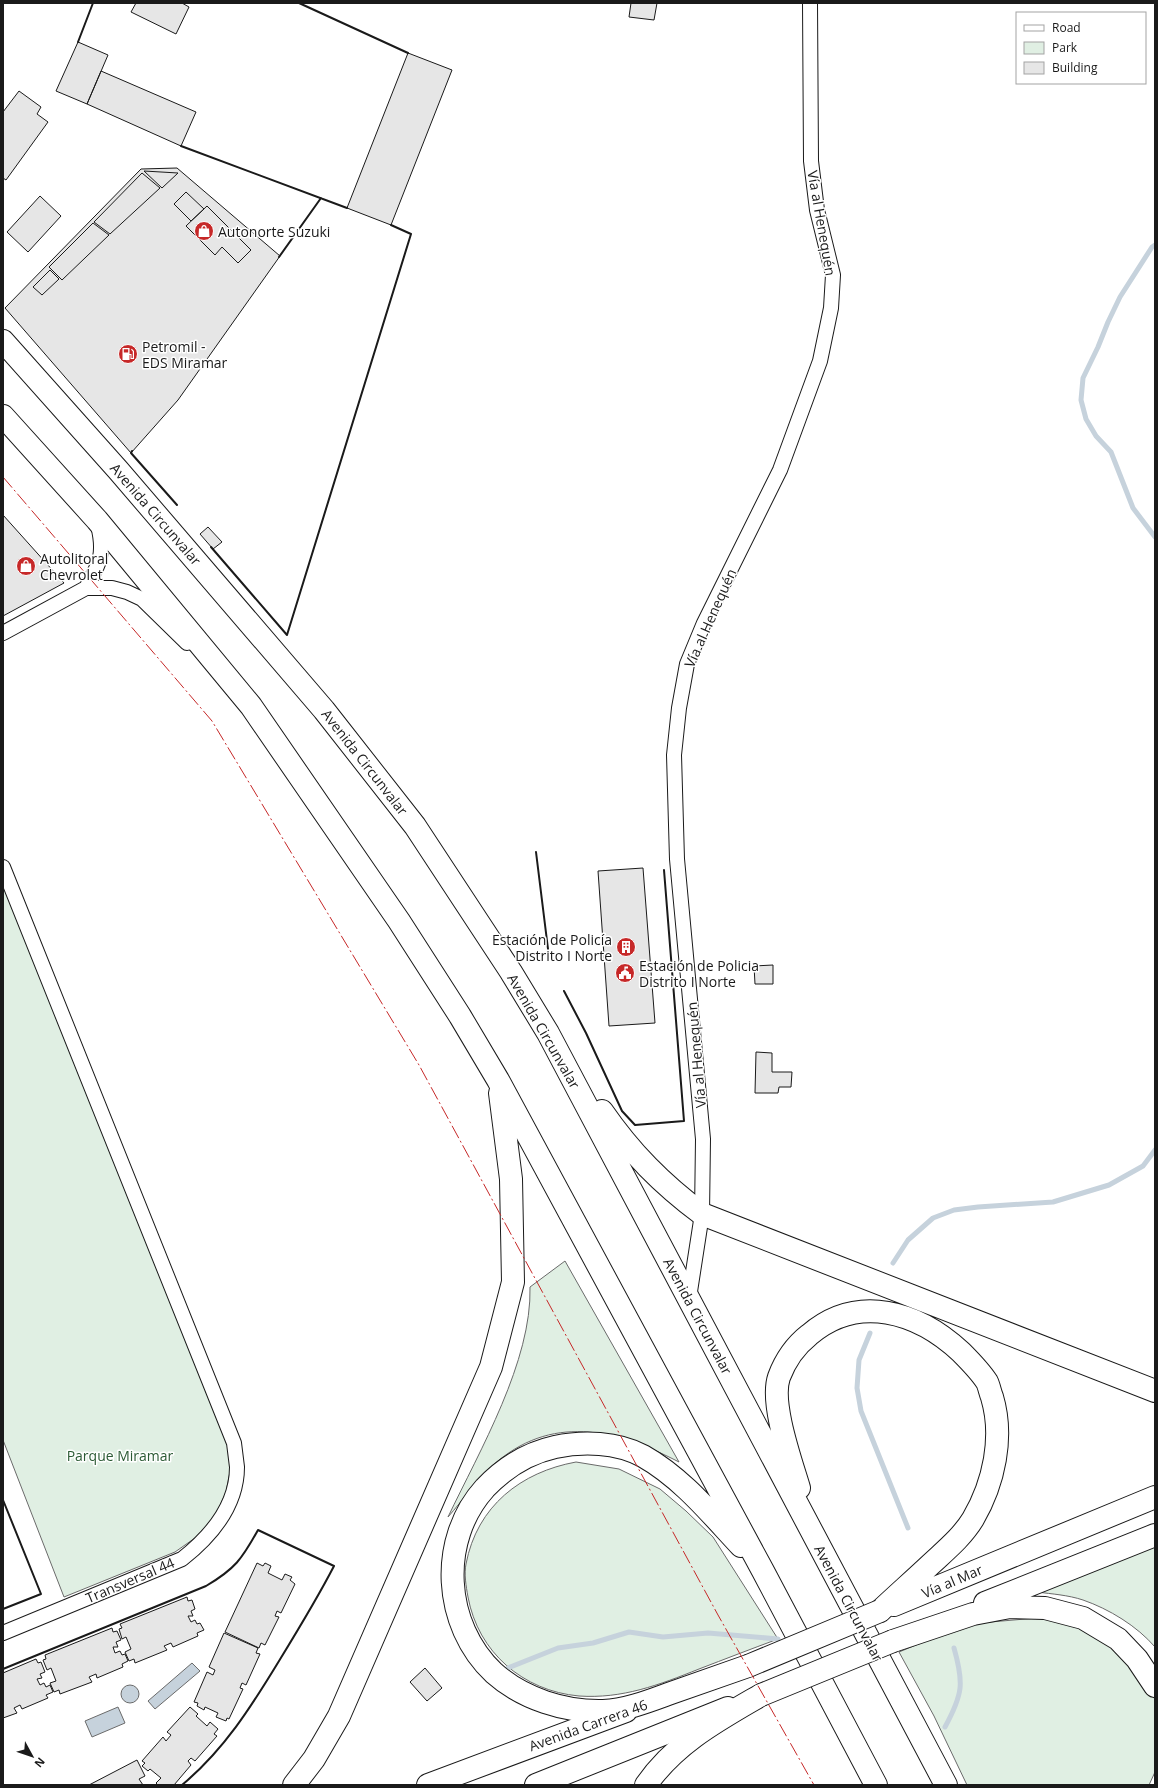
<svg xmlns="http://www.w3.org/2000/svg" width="1158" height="1788" font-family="'Open Sans',sans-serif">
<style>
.green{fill:#e0efe3;stroke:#6a6a6a}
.water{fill:#c6d2dc;stroke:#6a6a6a}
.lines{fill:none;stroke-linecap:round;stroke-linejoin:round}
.stream{stroke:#c6d2dc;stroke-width:5}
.building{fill:#e6e6e6;stroke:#1a1a1a}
.street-casing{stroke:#1a1a1a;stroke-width:16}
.primary-casing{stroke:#1a1a1a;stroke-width:24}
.highway-casing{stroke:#1a1a1a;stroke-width:24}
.street{stroke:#fff;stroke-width:14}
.primary{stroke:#fff;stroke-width:22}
.highway{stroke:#fff;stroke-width:22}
.highway-bridge-casing{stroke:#1a1a1a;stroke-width:24;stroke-linecap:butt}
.highway-bridge{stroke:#fff;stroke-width:22}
.wall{stroke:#1a1a1a;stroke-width:2}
.power{stroke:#c62828;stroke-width:1;stroke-dasharray:14 3 2 3;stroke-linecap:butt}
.labels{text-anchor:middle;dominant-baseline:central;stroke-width:3;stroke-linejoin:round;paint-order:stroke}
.street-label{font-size:14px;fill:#1a1a1a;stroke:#fff}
.poi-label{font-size:14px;fill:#1a1a1a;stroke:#fff;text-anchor:start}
.park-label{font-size:14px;fill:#2b5a34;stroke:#fff}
</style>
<rect width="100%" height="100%" fill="#fff"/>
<path class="green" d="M 3,884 L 228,1442 L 231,1466 L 226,1492 L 215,1517 L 195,1538 L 175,1552 L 64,1597 L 3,1440 Z
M 565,1261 L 679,1462 C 615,1429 551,1413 492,1466 C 476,1481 463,1500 448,1517 C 480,1450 532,1361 530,1287 Z
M 576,1462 L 619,1469 L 660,1489 L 686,1511 L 713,1537 L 778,1639 C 751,1649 725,1659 699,1669 C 659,1685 622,1699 579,1696 C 523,1691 478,1652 468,1597 C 466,1586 464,1574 466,1564 C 477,1506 521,1472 576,1462 Z
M 1155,1540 L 1155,1647 C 1137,1626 1109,1609 1083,1600 C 1068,1595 1052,1594 1037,1592 Z
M 1037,1618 L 1075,1624 L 1109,1641 L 1153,1695 L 1155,1700 L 1155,1772 L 1149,1785 L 967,1785 L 934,1716 L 899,1652 L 967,1624 Z"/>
<path class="water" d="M 192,1663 L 200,1671 L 155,1709 L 148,1701 Z
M121 1694a9 9 0 1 1 18 0a9 9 0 1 1-18 0Z
M 118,1707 L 125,1723 L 92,1737 L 85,1721 Z"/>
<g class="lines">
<path class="stream" d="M 1155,245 L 1152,247 L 1120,297 L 1108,322 L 1098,347 L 1083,378 L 1081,400 L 1086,419 L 1096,436 L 1111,452 L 1133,508 L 1155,537
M 893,1263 L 908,1240 L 933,1218 L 954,1210 L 978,1207 L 1053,1202 L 1109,1185 L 1143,1166 L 1155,1150
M 870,1333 L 859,1360 L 857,1388 L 861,1411 L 908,1528
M 508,1668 L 558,1648 L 593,1643 L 629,1632 L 663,1637 L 708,1633 L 778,1639
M 945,1727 C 963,1694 964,1683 954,1648"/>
</g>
<path class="building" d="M 136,3 L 182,3 L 189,7 L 176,34 L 131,12 Z
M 631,3 L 657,3 L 654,20 L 629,17 Z
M 78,42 L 108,55 L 87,104 L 56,91 Z
M 408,53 L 452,70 L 391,225 L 347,208 Z
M 101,71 L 196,112 L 181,146 L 87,104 Z
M 19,91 L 41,107 L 37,114 L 48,122 L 6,180 L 3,178 L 3,112 Z
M 177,168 L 280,256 L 178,400 L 131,453 L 5,308 L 141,169 Z
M 144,171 L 178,173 L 162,188 Z
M 142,173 L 160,188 L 110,234 L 94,222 Z
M 186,192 L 204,209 L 191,221 L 174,204 Z
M 40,196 L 61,216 L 28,252 L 7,232 Z
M 207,206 L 251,250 L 238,263 L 222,247 L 215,255 L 186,226 Z
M 93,223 L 109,235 L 62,280 L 49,267 Z
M 50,270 L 59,279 L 42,295 L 33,287 Z
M 3,515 L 64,583 L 3,616 Z
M 208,527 L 222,542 L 213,549 L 200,534 Z
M 643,868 L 655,1023 L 609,1026 L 598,871 Z
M 773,965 L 773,984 L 755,984 L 754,966 Z
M 756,1052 L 772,1053 L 772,1072 L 792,1072 L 791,1087 L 779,1087 L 778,1093 L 755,1093 Z
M 257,1563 L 263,1566 L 265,1563 L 271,1566 L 268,1573 L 282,1580 L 285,1574 L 292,1577 L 290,1580 L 295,1584 L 281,1613 L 277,1611 L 275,1616 L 279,1617 L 265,1645 L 261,1643 L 259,1648 L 225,1632 Z
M 187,1597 L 188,1601 L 192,1600 L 195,1609 L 191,1611 L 193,1616 L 188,1616 L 191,1622 L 195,1620 L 197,1624 L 200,1623 L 204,1630 L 197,1633 L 198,1636 L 173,1647 L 171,1643 L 164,1646 L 167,1650 L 135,1663 L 134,1659 L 129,1661 L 125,1652 L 131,1649 L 126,1637 L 122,1639 L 119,1629 L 122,1628 L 120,1624 Z
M 112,1628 L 113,1632 L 117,1631 L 121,1640 L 116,1642 L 118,1647 L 113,1647 L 115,1653 L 120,1651 L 122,1655 L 125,1654 L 128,1661 L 122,1664 L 123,1667 L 97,1678 L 96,1674 L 89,1677 L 92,1682 L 60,1694 L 59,1690 L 54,1692 L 50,1683 L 56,1681 L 51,1668 L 47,1670 L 43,1660 L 46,1659 L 45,1655 Z
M 224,1633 L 258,1648 L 256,1653 L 260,1654 L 246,1685 L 242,1683 L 240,1688 L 243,1689 L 229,1719 L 227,1718 L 226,1721 L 216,1717 L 218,1713 L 205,1707 L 204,1710 L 197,1706 L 198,1703 L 194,1702 L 207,1672 L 213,1675 L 215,1670 L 209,1667 Z
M 36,1659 L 38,1663 L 41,1662 L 45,1672 L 40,1674 L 42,1678 L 37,1679 L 40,1685 L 44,1683 L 46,1687 L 50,1685 L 53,1692 L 46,1695 L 48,1698 L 22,1709 L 20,1705 L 14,1708 L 17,1713 L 3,1718 L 3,1673 Z
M 425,1668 L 442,1688 L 427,1701 L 410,1682 Z
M 190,1707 L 198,1714 L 196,1716 L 207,1726 L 210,1722 L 218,1729 L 214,1734 L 217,1736 L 195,1761 L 191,1758 L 188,1761 L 191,1765 L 174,1785 L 158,1785 L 156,1783 L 161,1778 L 150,1769 L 148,1771 L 142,1766 L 145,1763 L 142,1761 L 163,1737 L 166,1741 L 171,1735 L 167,1732 Z
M 137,1760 L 145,1776 L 139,1779 L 143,1785 L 89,1785 Z"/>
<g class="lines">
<defs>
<path id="street" d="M 86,588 C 100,563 105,554 98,525
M 3,633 L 86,588 L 112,588 L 127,592 L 142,599 L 187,643
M 3,867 L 234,1443 C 235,1451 236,1459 237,1467 C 237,1506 210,1537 182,1559 L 3,1633
M 689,1298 L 702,1214 L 703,1139 L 677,859 L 674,755 L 679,708 L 687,664 L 704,623 L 780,470 L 820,361 L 831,308 L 833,275 L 817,210 L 811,161 L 810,3"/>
<path id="primary" d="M 428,1785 L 626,1711
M 536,1785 L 728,1708"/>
<path id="highway" d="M 3,341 L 118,470 L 324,710 L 415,826 L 511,972 L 548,1033 L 946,1785
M 3,416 L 97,520 L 251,706 L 399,921 L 460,1016 L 498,1080 L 763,1571 L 876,1785
M 602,1111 C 631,1153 662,1184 702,1214 L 1155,1391
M 799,1488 C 791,1461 770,1403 779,1377 C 785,1361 795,1346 809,1335 C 858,1293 918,1312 961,1352 C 970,1361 980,1371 987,1382 C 989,1386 990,1392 992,1397 C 1004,1437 994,1483 973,1519 C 962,1537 946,1550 931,1564 C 914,1580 897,1595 880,1611
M 741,1546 C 711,1514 682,1478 643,1456 C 617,1442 583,1441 555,1447 C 528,1453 504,1468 485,1488 C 438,1540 443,1625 494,1673 C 523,1699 565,1712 603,1711 C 627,1710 649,1701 671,1693 C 697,1684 723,1675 748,1666
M 985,1603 L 1155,1535
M 894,1605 L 1155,1497
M 893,1641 L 973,1614 L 1010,1607 L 1045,1608 L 1083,1618 L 1118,1639 L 1137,1659 L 1155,1686
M 294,1785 L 314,1759 L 339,1716 L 491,1367 L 513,1282 L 511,1179 L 500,1093
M 646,1785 C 675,1743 718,1720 761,1695"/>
</defs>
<use href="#street" class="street-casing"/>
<use href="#primary" class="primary-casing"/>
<use href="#highway" class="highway-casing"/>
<use href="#street" class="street"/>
<use href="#primary" class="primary"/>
<use href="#highway" class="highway"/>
<defs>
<path id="highway-bridge" d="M 748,1666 L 880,1611
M 761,1695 L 893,1641"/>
</defs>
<use href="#highway-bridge" class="highway-bridge-casing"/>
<use href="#highway-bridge" class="highway-bridge"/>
<path class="wall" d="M 299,3 L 408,53
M 78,42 L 93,3
M 181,146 L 347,208
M 279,257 L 321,198
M 132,451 L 131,453 L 177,505
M 211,547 L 287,635 L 411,234 L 391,225
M 536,852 L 548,949
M 564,991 L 586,1033 L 622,1111 L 635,1125 L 684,1121 L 664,870
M 3,1500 L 41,1594 L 3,1609
M 3,1669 L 206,1586 C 235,1569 242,1559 258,1530 L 334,1566 C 317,1599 298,1630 279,1661 C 251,1707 224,1750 182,1785"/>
<path class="power" d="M 3,477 L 212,721 L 419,1065 L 718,1615 L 814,1785"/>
</g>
<defs>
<symbol id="shop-disc" viewBox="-11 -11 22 22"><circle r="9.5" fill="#c62828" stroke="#fff"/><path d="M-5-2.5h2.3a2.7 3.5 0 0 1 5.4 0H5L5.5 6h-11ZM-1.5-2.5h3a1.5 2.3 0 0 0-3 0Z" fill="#fff"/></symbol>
<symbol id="fuel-disc" viewBox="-11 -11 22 22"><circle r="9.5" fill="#c62828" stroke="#fff"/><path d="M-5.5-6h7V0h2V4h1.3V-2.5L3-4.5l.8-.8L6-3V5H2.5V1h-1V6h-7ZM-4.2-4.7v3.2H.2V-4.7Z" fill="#fff"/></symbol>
<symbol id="building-disc" viewBox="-11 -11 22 22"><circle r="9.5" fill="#c62828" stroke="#fff"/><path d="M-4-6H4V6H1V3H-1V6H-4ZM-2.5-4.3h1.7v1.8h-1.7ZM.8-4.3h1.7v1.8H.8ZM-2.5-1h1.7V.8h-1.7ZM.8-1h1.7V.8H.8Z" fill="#fff"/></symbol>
<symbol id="civic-disc" viewBox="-11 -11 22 22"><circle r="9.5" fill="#c62828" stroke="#fff"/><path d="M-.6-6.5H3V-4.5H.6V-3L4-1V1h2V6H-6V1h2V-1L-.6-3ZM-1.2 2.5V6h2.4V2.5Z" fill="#fff"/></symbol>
</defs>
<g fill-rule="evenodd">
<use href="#shop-disc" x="193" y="220" width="22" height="22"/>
<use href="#fuel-disc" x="117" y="343" width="22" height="22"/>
<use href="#shop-disc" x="15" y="555" width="22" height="22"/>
<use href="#building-disc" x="615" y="936" width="22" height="22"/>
<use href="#civic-disc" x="614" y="962" width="22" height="22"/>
</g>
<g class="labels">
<g class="street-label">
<text transform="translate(822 223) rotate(80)">Vía al Henequén</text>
<text transform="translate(156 514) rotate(49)">Avenida Circunvalar</text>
<text transform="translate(710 618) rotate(-66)">Vía al Henequén</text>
<text transform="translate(365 762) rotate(52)">Avenida Circunvalar</text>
<text transform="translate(544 1031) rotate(60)">Avenida Circunvalar</text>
<text transform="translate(696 1055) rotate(-95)">Vía al Henequén</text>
<text transform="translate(698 1316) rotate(62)">Avenida Circunvalar</text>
<text transform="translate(130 1580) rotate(-23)">Transversal 44</text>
<text transform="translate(952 1581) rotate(-23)">Vía al Mar</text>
<text transform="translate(849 1603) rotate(62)">Avenida Circunvalar</text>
<text transform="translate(588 1725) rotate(-20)">Avenida Carrera 46</text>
</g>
<g class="poi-label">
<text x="218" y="231">Autonorte Suzuki</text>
<text x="142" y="346">Petromil -<tspan x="142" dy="16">EDS Miramar</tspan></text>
<text x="40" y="558">Autolitoral<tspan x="40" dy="16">Chevrolet</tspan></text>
<text x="612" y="939" text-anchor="end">Estación de Policía<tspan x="612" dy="16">Distrito I Norte</tspan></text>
<text x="639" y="965">Estación de Policia<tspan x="639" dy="16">Distrito I Norte</tspan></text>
</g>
<g class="park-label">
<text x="120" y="1455">Parque Miramar</text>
</g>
</g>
<rect width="1158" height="1788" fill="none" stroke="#1a1a1a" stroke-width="8"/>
<rect x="1016" y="12" width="130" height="72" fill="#ffffff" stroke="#a3a3a3"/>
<rect x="1024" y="25" width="20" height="6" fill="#ffffff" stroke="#a3a3a3"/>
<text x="1052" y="32" font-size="12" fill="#1a1a1a">Road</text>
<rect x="1024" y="42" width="20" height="12" fill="#e0efe3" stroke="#a3a3a3"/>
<text x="1052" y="52" font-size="12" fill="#1a1a1a">Park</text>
<rect x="1024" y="62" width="20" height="12" fill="#e6e6e6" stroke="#a3a3a3"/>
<text x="1052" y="72" font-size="12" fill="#1a1a1a">Building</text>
<g transform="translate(32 1756) rotate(130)" stroke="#ffffff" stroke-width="3" paint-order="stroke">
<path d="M0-3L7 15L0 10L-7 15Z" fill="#1a1a1a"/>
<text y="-6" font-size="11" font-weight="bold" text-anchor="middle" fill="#1a1a1a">N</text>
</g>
</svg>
